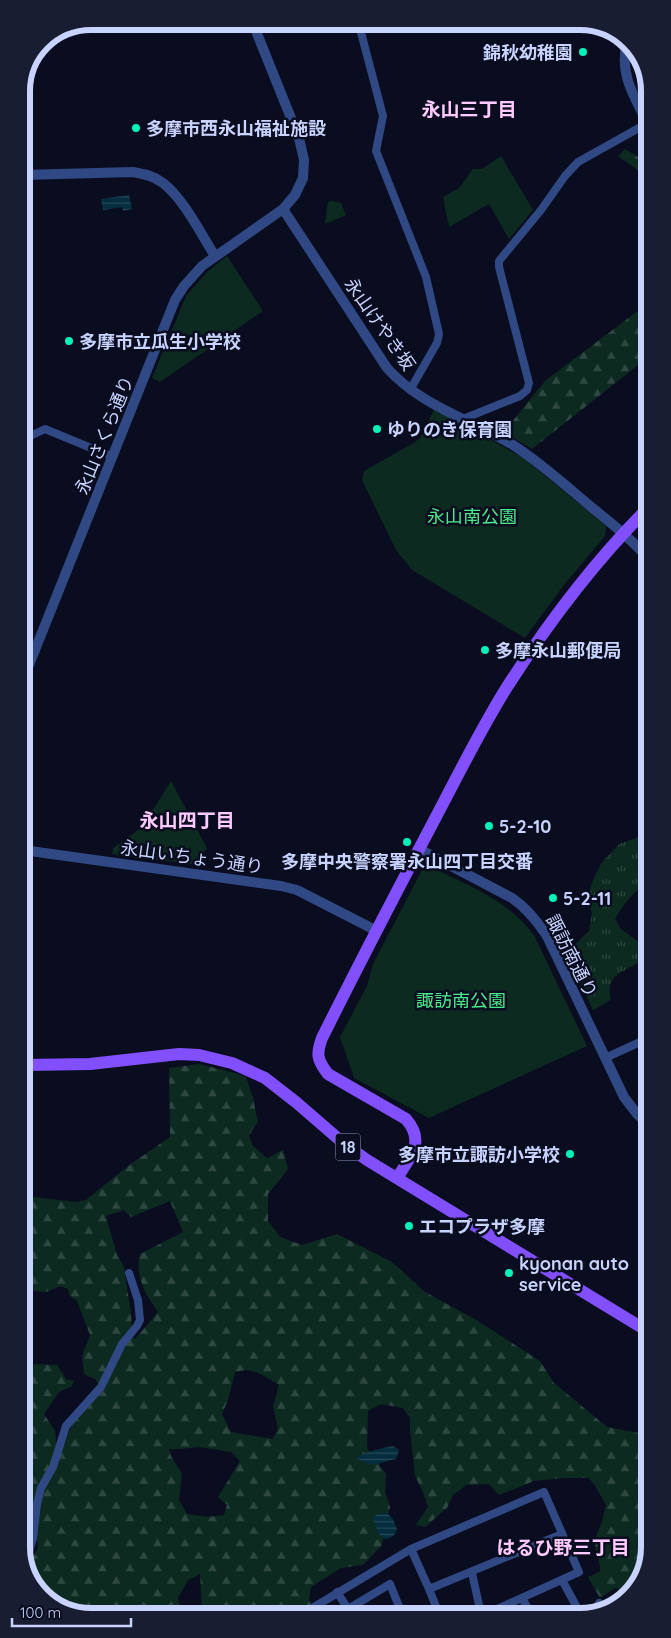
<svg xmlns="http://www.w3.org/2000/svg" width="671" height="1638" font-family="Quicksand,'Noto Sans JP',sans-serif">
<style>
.grass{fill:url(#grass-tufts)}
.forest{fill:url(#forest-firs);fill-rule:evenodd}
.park{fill:#0c2a1f}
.water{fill:url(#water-rules)}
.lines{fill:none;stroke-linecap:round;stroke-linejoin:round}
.minor{stroke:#304984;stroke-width:8}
.tertiary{stroke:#304984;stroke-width:10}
.primary{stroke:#824fff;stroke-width:12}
.poi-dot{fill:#00f3b9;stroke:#0a0d1f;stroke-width:2}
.labels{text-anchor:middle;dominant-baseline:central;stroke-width:5;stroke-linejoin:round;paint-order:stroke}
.shield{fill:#0a0d1f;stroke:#8f98bc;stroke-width:1}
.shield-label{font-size:16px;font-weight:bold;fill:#c8d4ff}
.poi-label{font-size:18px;font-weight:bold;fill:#c8d4ff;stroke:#0a0d1f;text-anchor:start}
.street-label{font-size:18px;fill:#c8d4ff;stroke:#0a0d1f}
.park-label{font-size:18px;fill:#48eb8b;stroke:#0a0d1f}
.neighbourhood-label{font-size:19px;font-weight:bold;fill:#ffcafe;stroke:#0a0d1f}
.rim{fill:none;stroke:#c8d4ff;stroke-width:6}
</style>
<defs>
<pattern id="grass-tufts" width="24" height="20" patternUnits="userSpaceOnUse" patternTransform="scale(1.25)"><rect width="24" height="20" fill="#0c2a1f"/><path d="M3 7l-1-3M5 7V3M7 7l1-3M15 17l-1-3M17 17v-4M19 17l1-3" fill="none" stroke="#2e4841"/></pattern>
<pattern id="forest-firs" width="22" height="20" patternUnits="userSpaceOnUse" patternTransform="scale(1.25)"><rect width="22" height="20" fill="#0c2a1f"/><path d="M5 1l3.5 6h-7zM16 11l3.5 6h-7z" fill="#2e4841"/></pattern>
<pattern id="water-rules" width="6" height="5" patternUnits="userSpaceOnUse" patternTransform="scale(1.25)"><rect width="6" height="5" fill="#042d3e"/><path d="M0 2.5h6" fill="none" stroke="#274b5b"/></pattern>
</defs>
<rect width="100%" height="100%" fill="#0a0d1f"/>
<path class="grass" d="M 648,834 L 648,882 C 633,892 624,903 615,919 L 621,929 L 640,943 L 646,954 C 633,974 603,968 611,1000 L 593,1010 L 566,953 L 589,931 L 592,914 L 588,895 L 594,878 L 602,862 L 619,844 Z"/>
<path class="forest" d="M 625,149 L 646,162 L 646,176 L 618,156 Z
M 647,304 L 647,358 L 532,449 L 504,432 L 545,381 Z
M 199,1064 L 235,1073 L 246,1077 L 253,1098 L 258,1122 L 254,1127 L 249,1136 L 253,1146 L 267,1158 L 283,1150 L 288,1169 L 268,1194 L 268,1221 L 280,1237 L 302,1245 L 337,1234 L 392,1262 L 425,1292 L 478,1321 L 540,1361 L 554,1383 L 607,1427 L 649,1435 L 650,1547 L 644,1564 L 634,1571 L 627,1591 L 615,1588 L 600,1598 L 588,1577 L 601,1571 L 594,1541 L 602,1522 L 606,1505 L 598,1490 L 589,1478 L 563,1478 L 534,1481 L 499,1495 L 489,1484 L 466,1485 L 453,1495 L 447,1508 L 425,1527 L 416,1525 L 428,1507 L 423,1492 L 415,1476 L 410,1431 L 410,1418 L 403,1408 L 381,1404 L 368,1411 L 367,1448 L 386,1474 L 385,1492 L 390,1507 L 382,1545 L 363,1565 L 341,1568 L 311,1587 L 309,1600 L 319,1615 L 214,1616 L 202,1608 L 200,1574 L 188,1580 L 178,1598 L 183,1616 L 86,1617 L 48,1602 L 27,1572 L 38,1547 L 31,1498 L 25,1492 L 24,1368 L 30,1364 L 57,1365 L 66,1379 L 74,1381 L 72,1386 L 59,1392 L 44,1414 L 55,1431 L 56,1443 L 64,1446 L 74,1419 L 103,1391 L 95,1379 L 84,1374 L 82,1356 L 90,1335 L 77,1301 L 69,1295 L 68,1289 L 60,1286 L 46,1292 L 24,1290 L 24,1196 L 76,1202 L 86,1200 L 128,1166 L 170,1137 L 169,1068 ZM 170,1201 L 183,1232 L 140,1254 C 135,1278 145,1293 158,1312 L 135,1339 L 132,1336 L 131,1314 L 124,1267 L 117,1255 L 106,1216 L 124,1210 L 131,1217 ZM 246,1370 L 259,1373 L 279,1385 L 273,1407 L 278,1428 L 273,1439 L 231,1432 L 222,1414 L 228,1400 L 235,1372 ZM 200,1447 L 231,1452 L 240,1461 L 218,1497 L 227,1505 L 224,1515 L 208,1517 L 187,1514 L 179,1500 L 182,1474 L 171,1456 L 169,1449 L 180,1449 Z"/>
<path class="park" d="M 501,156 L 533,210 L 509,239 L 489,204 L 449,227 L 443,197 L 459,188 L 473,169 L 482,169 Z
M 333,201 L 341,203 L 346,215 L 330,222 L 325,223 L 328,202 Z
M 227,256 L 263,311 L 160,382 L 152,378 L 186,296 L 207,272 Z
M 435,408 L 525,459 L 606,526 L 605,536 L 564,585 L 525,638 L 412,570 L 396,550 L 362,480 L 364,471 L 415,442 L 420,438 Z
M 171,781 L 207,848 L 198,865 L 112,854 L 113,848 L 142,827 Z
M 432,867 C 468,886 511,901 535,937 L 587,1046 L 429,1118 L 354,1078 L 340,1037 L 367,986 L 373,964 L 422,870 Z"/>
<path class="water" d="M 129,195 L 132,209 L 123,211 L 122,207 L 103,210 L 101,199 Z
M 393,1446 L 399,1450 L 396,1459 C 379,1462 374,1470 357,1458 L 358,1456 C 370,1451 381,1448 393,1446 Z
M 387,1513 L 393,1519 L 397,1529 C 395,1536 392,1538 385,1539 L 378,1533 L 373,1517 L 379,1514 Z"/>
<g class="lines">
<path class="minor" d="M 358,21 L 383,116 L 376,151 L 426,277 L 439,334 L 437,343 L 410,390
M 463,419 L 520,396 L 527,390 L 529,383 L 499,267 L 499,261 L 541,210 L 565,176 L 578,162 L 646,124
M 22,440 L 45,429 L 113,457
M 605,1058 L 649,1038
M 411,1549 L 429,1589
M 25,1566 L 33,1538 L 37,1504 L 41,1488 L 53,1467 L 66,1426 L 101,1387 L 122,1344 L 137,1326 L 140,1320 L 138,1300 L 129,1273
M 472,1573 L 481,1614
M 562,1580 L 580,1613
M 635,1589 L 641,1573
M 337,1592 L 348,1609
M 522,1598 L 531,1614
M 599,1603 L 604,1612
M 304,1613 L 411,1549 L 544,1492 L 579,1572 L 486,1614
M 439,1614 L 429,1589 L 562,1534
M 352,1615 L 348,1609 L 390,1584 L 402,1614"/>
<path class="tertiary" d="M 627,43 C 619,72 633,95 646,120
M 22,175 L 133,172 C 144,174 154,176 163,183 C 183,198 201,234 215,256
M 283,209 L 387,368 C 421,406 470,419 513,445 C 541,463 565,485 590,506 C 610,522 630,538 647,557
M 23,680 L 175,300 L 184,286 L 202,266 L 283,209 L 295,195 L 303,178 L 304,160 L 299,138 L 252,21
M 419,849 L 512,898 C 527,908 537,921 547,936 L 624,1097 L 637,1114 L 649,1125
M 23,850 L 281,886 L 297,890 L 377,931"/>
<path class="primary" d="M 24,1065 L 90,1064 L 179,1054 L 199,1055 L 232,1063 L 265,1078 L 297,1103 L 342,1142 L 367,1160 L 649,1332
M 397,1178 C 410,1157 426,1142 406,1119 L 328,1074 C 317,1060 316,1054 322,1038 C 360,962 399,887 438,813 C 460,771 482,727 507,687 C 548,623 593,563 647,509"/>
</g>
<g class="poi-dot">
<circle cx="583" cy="52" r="5"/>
<circle cx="136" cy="128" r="5"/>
<circle cx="69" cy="341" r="5"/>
<circle cx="377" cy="429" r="5"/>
<circle cx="485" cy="650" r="5"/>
<circle cx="489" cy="826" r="5"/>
<circle cx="407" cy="842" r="5"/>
<circle cx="553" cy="898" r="5"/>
<circle cx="570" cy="1154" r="5"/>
<circle cx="409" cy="1226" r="5"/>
<circle cx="509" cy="1273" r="5"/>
</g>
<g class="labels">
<rect class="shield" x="335.5" y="1133.5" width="25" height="27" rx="4"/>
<g class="shield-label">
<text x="348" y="1147">18</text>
</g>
<g class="poi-label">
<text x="573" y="52" text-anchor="end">錦秋幼稚園</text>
<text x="146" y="128">多摩市西永山福祉施設</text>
<text x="79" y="341">多摩市立瓜生小学校</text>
<text x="387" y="429">ゆりのき保育園</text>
<text x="495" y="650">多摩永山郵便局</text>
<text x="499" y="826">5-2-10</text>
<text x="407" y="861" text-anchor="middle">多摩中央警察署永山四丁目交番</text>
<text x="563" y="898">5-2-11</text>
<text x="560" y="1154" text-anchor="end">多摩市立諏訪小学校</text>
<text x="419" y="1226">エコプラザ多摩</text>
<text x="519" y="1263">kyonan auto<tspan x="519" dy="21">service</tspan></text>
</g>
<g class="street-label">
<text transform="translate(380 324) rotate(55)">永山けやき坂</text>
<text transform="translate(104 435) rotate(-68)">永山さくら通り</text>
<text transform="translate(192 857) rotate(8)">永山いちょう通り</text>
<text transform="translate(572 956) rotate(63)">諏訪南通り</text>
</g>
<g class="park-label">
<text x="472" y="516">永山南公園</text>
<text x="461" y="1000">諏訪南公園</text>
</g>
<g class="neighbourhood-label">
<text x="469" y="109">永山三丁目</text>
<text x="187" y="820">永山四丁目</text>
<text x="563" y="1547">はるひ野三丁目</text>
</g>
</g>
<path d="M0 0H671V1638H0ZM91 30H580A61 61 0 0 1 641 91V1547A61 61 0 0 1 580 1608H91A61 61 0 0 1 30 1547V91A61 61 0 0 1 91 30Z" fill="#191d31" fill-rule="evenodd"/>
<path class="rim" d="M91 30H580A61 61 0 0 1 641 91V1547A61 61 0 0 1 580 1608H91A61 61 0 0 1 30 1547V91A61 61 0 0 1 91 30Z"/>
<path d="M12 1618v8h119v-8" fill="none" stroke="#c8d4ff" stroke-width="2.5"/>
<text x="20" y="1618" font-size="15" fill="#c8d4ff" stroke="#0a0d1f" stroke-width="4" paint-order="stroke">100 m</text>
</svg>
